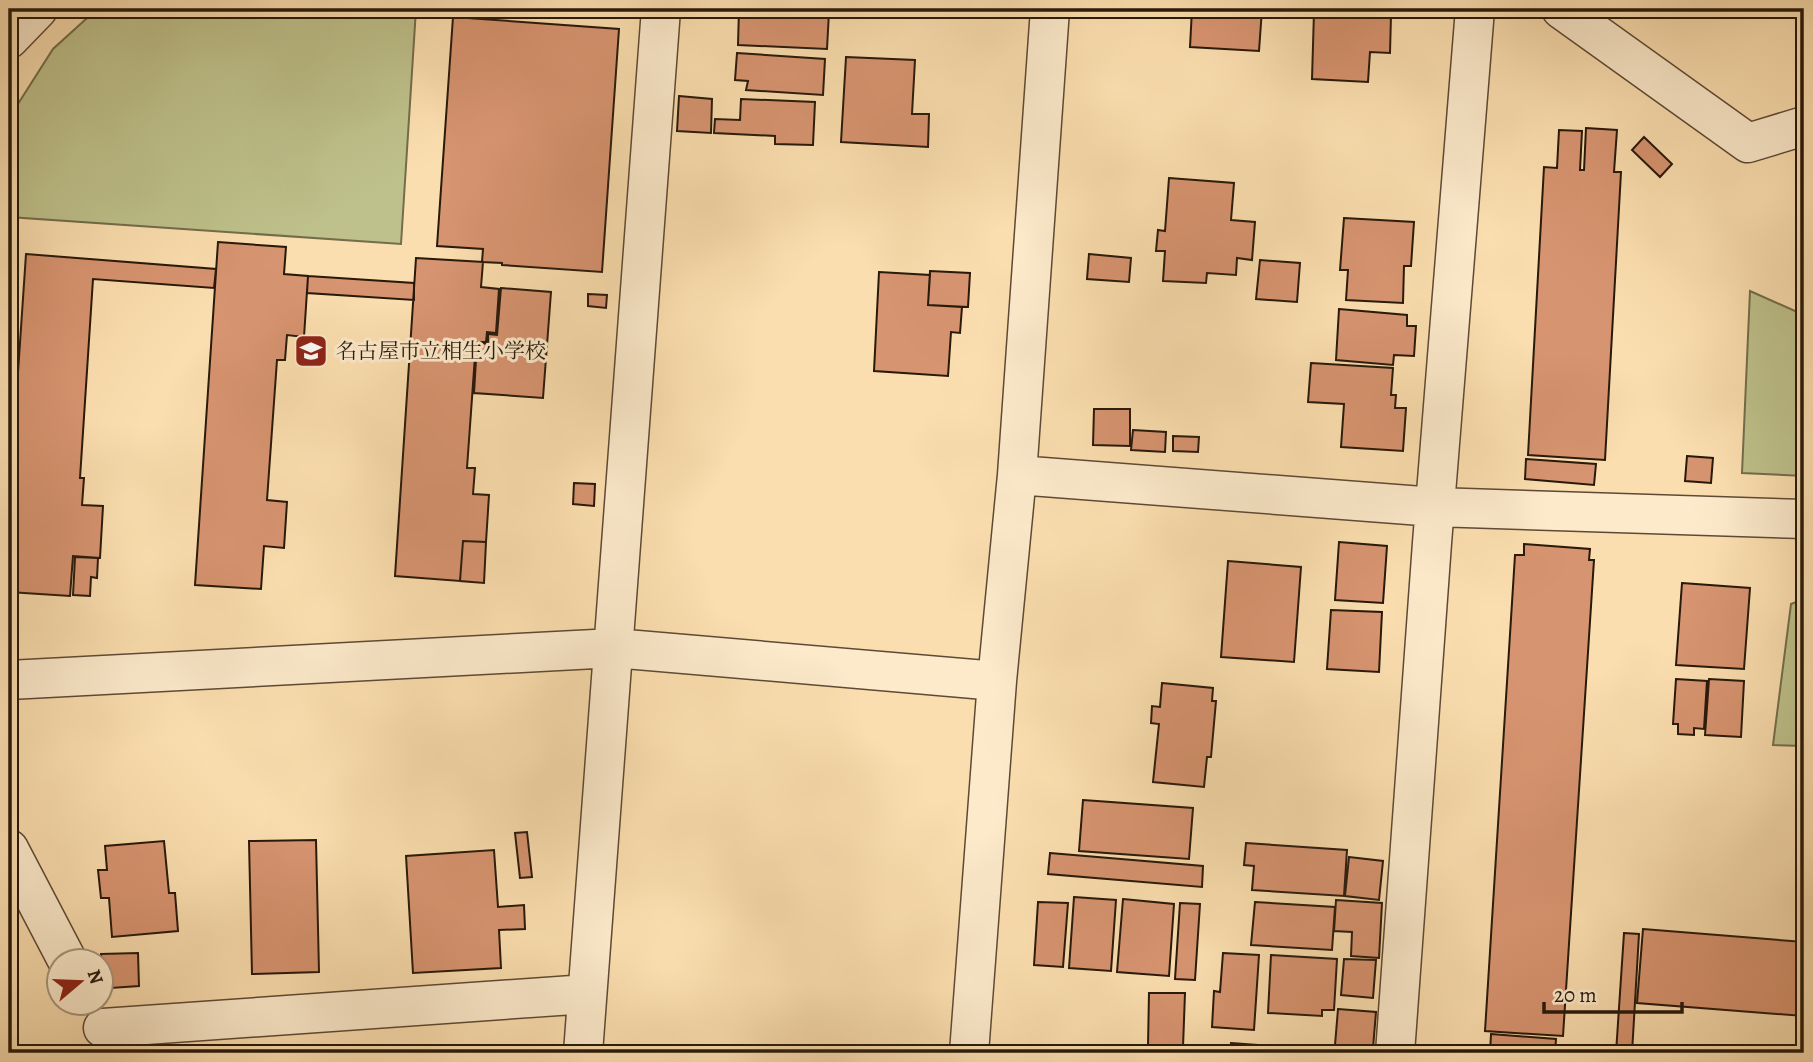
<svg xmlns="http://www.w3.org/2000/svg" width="1813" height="1062" font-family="Alegreya,'Noto Serif JP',serif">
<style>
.green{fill:#bec18b;stroke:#736d4b;stroke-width:2}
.building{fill:#d79470;stroke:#28190b;stroke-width:2}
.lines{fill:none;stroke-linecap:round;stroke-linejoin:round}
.minor-casing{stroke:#5d4a34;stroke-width:41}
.minor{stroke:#fceacb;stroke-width:38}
.labels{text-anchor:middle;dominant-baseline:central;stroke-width:6;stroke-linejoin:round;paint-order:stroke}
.poi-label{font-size:21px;fill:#28190b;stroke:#fceacb;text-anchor:start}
</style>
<rect width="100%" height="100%" fill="#fbdeaf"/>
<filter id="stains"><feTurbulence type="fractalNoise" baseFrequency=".00286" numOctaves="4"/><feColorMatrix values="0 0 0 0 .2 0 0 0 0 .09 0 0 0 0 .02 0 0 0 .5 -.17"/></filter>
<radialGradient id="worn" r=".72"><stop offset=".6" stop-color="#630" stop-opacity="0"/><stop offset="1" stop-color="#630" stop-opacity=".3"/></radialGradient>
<path class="green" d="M 97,9 L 416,9 L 401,244 L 9,217 L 9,118 L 53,49 Z
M 1750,291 L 1804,315 L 1804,476 L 1742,473 Z
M 1804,599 L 1804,746 L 1773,745 L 1791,604 Z"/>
<path class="building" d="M 739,9 L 829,12 L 827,49 L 738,45 Z
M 1192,9 L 1262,9 L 1259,51 L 1190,47 Z
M 1314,12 L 1391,15 L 1390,53 L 1370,52 L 1368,82 L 1312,79 Z
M 453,17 L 619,29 L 602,272 L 502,265 L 502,263 L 482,262 L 483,249 L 437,246 Z
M 737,53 L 825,59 L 823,95 L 746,90 L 748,81 L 735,80 Z
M 846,57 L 915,60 L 912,114 L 929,114 L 928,147 L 841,142 Z
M 679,96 L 712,99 L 711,133 L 677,131 Z
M 741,99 L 815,102 L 813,145 L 775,144 L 775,136 L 714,133 L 715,119 L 740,120 Z
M 1586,128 L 1617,130 L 1614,172 L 1621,172 L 1605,460 L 1528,455 L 1544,167 L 1557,168 L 1559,130 L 1582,131 L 1580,170 L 1584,170 Z
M 1644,137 L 1672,164 L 1660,177 L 1632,150 Z
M 1169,178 L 1234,183 L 1231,220 L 1255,222 L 1252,260 L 1237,258 L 1236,275 L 1207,273 L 1206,283 L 1163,281 L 1165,251 L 1156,251 L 1158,230 L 1165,231 Z
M 1344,218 L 1414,222 L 1411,266 L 1404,266 L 1403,303 L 1346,300 L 1348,270 L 1340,270 Z
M 1804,239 L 1804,261 L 1797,258 Z
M 218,242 L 286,247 L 284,274 L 308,276 L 304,337 L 287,335 L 285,360 L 277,360 L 267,500 L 287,502 L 284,548 L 264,546 L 261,589 L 195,585 Z
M 26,254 L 216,269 L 214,288 L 93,279 L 80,478 L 84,478 L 82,505 L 103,506 L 100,558 L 73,556 L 70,596 L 9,592 L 9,505 Z
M 1089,254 L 1131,258 L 1129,282 L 1087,279 Z
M 416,258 L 483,262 L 481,287 L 499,289 L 496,333 L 487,332 L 486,342 L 476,342 L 467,468 L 475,468 L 473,494 L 489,495 L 486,542 L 463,541 L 460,581 L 395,576 Z
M 1260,260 L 1300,263 L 1297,302 L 1256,299 Z
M 930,271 L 970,273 L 968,307 L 928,305 Z
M 879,272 L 930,275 L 928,305 L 962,307 L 960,333 L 951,332 L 948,376 L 874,371 Z
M 308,276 L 414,283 L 414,300 L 307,293 Z
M 501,288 L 551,292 L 543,398 L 474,393 L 477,343 L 488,344 L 488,334 L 497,335 Z
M 588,294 L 607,295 L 606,308 L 588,306 Z
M 1339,309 L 1407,315 L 1407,326 L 1416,326 L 1414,356 L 1394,355 L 1393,365 L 1336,360 Z
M 1311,363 L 1393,368 L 1391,395 L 1396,395 L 1395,408 L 1406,408 L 1403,451 L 1341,447 L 1344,404 L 1308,402 Z
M 1094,409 L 1130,409 L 1130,446 L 1093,445 Z
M 1133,430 L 1166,432 L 1165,452 L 1131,450 Z
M 1173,436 L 1199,437 L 1198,452 L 1173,451 Z
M 1687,456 L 1713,458 L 1711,483 L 1685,481 Z
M 1526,459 L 1596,464 L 1594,485 L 1525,479 Z
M 574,483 L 595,484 L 594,506 L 573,504 Z
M 463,541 L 486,542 L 484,583 L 460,581 Z
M 1339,542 L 1387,546 L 1383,603 L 1335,600 Z
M 1524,544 L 1590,549 L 1589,560 L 1594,560 L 1563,1036 L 1485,1031 L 1515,555 L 1524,555 Z
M 75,557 L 98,558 L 97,578 L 91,577 L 90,596 L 73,595 Z
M 1228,561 L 1301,567 L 1294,662 L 1221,657 Z
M 1682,583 L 1750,588 L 1744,669 L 1676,665 Z
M 1331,610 L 1382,612 L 1379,672 L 1327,669 Z
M 1676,679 L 1707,681 L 1704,729 L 1694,728 L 1694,735 L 1678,734 L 1678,724 L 1673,724 Z
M 1709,679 L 1744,681 L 1741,737 L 1705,735 Z
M 1162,683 L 1213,688 L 1212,701 L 1216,701 L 1211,757 L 1207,757 L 1204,787 L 1153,782 L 1159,724 L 1151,723 L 1152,706 L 1160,707 Z
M 1083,800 L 1193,808 L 1189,859 L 1079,851 Z
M 527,832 L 532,877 L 520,878 L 515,833 Z
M 316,840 L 319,972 L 252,974 L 249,841 Z
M 164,841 L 169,893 L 175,893 L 178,931 L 112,937 L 109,898 L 101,898 L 98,870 L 107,870 L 105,846 Z
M 1246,843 L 1347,850 L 1344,896 L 1252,890 L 1254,866 L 1244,865 Z
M 494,850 L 498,907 L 524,905 L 525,929 L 499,930 L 501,968 L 413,973 L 406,856 Z
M 1050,853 L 1203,866 L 1202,887 L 1048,874 Z
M 1349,857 L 1383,861 L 1379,900 L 1345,896 Z
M 1074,897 L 1116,900 L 1111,971 L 1069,968 Z
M 1123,899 L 1174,904 L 1169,976 L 1117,972 Z
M 1336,900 L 1382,903 L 1379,958 L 1351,956 L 1352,932 L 1334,931 Z
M 1038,902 L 1068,903 L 1063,967 L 1034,965 Z
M 1255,902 L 1335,907 L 1332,950 L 1251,945 Z
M 1180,903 L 1200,904 L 1195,980 L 1175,979 Z
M 1643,929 L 1804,942 L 1804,1016 L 1637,1003 Z
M 1624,933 L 1639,934 L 1632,1053 L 1616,1053 Z
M 138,953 L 139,986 L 111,988 L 110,970 L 102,970 L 101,954 Z
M 1223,953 L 1259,955 L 1254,1030 L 1212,1027 L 1214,991 L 1220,992 Z
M 1271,955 L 1337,959 L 1334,1010 L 1322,1010 L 1322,1016 L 1268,1013 Z
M 1344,959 L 1376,960 L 1373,998 L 1341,995 Z
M 1149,993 L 1185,993 L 1183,1047 L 1148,1046 Z
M 1338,1009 L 1376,1012 L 1373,1048 L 1335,1045 Z
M 1491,1034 L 1556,1039 L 1555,1053 L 1490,1053 Z
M 1231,1043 L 1357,1052 L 1357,1053 L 1230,1053 Z
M 1638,1048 L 1676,1051 L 1676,1053 L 1638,1053 Z"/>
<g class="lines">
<defs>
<path id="minor" d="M 1561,9 L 1748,143 L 1804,126
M 9,39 L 38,9
M 1017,475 L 1435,507 L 1804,519
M 9,680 L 614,648 L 997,681
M 9,849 L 67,960
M 103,1028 L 587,994
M 583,1053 L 661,9
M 969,1053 L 997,681 L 1017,475 L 1050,9
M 1395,1053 L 1432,543 L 1475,9"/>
</defs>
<use href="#minor" class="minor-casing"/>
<use href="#minor" class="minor"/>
</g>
<defs>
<symbol id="school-square" viewBox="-11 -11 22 22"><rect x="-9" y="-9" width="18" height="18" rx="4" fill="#8f2418" stroke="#fceacb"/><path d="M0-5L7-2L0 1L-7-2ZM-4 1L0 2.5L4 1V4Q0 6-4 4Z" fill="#fff"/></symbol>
</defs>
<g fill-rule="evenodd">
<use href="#school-square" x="292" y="332" width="38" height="38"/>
</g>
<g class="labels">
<g class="poi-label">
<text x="336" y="351">名古屋市立相生小学校</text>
</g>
</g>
<rect width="1813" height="1062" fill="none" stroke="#fbdeaf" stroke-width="35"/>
<rect x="10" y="10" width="1792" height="1041" fill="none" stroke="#28190b" stroke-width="3.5"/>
<rect x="18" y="18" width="1778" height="1027" fill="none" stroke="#28190b" stroke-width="2"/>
<g transform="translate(80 982) rotate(71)"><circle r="33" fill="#fceacb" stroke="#a7967e" stroke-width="2"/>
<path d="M0-5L12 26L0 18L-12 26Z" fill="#8f2418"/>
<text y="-10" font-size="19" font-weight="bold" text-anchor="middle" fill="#28190b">N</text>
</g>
<path d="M1544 1002v10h138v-10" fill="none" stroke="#28190b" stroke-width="3.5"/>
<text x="1554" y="1002" font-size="21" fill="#28190b" stroke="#fceacb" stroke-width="5" paint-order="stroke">20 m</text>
<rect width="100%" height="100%" filter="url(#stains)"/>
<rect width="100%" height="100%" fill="url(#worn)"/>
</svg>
